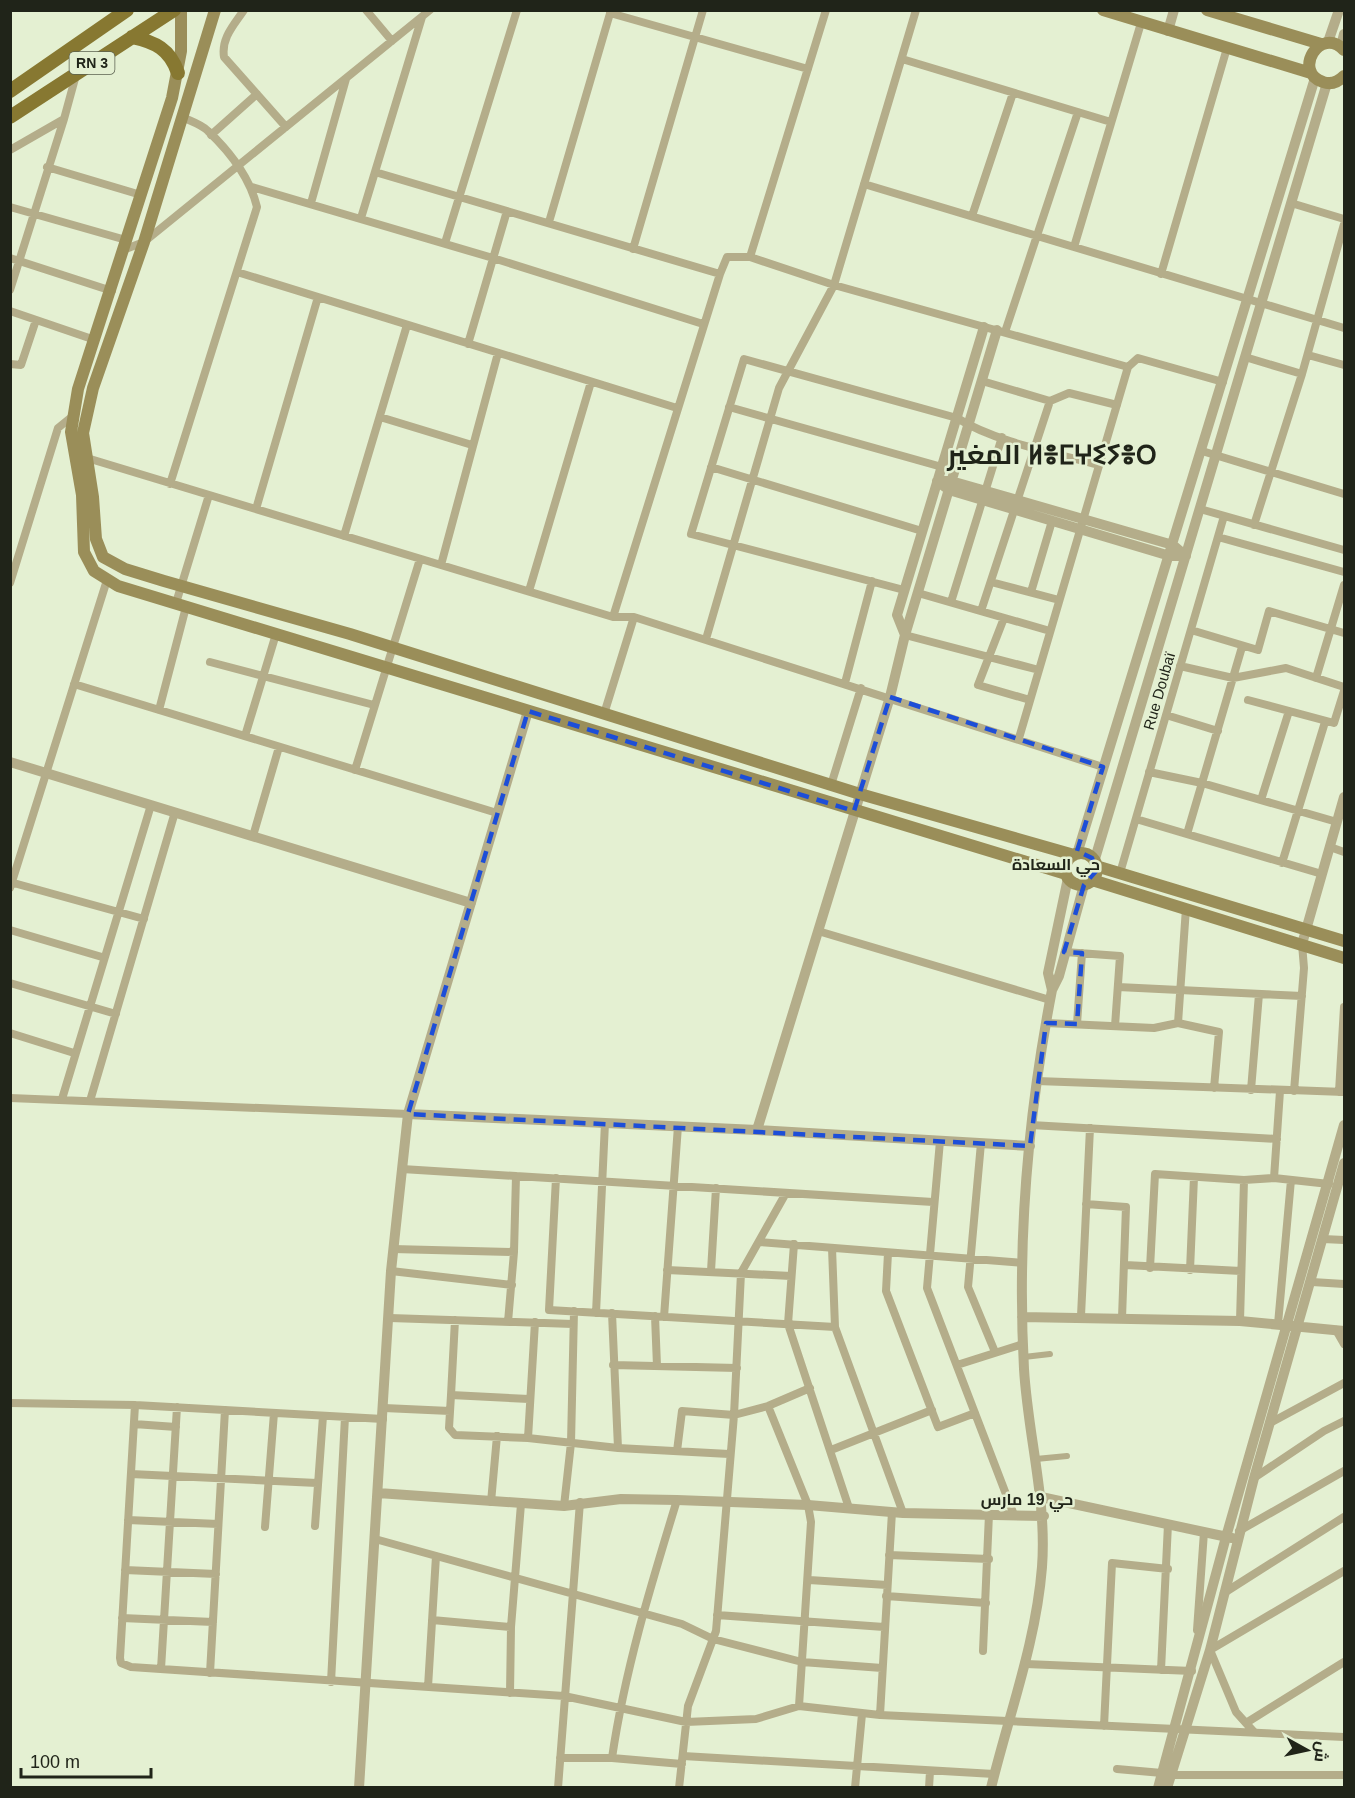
<svg xmlns="http://www.w3.org/2000/svg" width="1355" height="1798" font-family="Arial,Cairo,'Noto Sans Tifinagh',sans-serif">
<style>
.lines{fill:none;stroke-linecap:round;stroke-linejoin:round}
.pedestrian{stroke:#b4ad8a;stroke-width:6}
.minor{stroke:#b4ad8a;stroke-width:8}
.tertiary{stroke:#b4ad8a;stroke-width:10}
.secondary{stroke:#9a8e59;stroke-width:12}
.primary{stroke:#877831;stroke-width:14}
.marked{fill:none;stroke:#1d4ed8;stroke-width:4.5;stroke-dasharray:12 8;stroke-linejoin:round}
.labels{text-anchor:middle;dominant-baseline:central;stroke-width:5;stroke-linejoin:round;paint-order:stroke}
.shield{fill:#e4f0d2;stroke:#5b6150;stroke-width:1.5}
.shield-label{font-size:14px;font-weight:bold;fill:#202419}
.street-label{font-size:15px;fill:#202419;stroke:#e4f0d2}
.neighbourhood-label{font-size:16px;font-weight:bold;fill:#202419;stroke:#e4f0d2}
.town-label{font-size:27px;font-weight:bold;fill:#202419;stroke:#e4f0d2}
</style>
<rect width="100%" height="100%" fill="#e4f0d2"/>
<g class="lines">
<path class="pedestrian" d="M 1024,1357 L 1050,1354
M 1036,1459 L 1067,1456"/>
<path class="minor" d="M 244,10 C 234,25 221,38 224,57 L 286,127
M 366,10 L 392,41
M 826,10 L 750,257 L 834,285 L 1128,367 L 1019,738
M 610,13 L 808,69
M 902,59 L 1111,122
M 211,135 L 257,94
M 10,150 L 64,119 L 76,75
M 47,167 L 141,195
M 375,172 L 720,274
M 864,184 L 1344,328
M 252,187 L 493,258 L 703,324
M 311,203 L 346,79
M 1291,203 L 1344,219
M 10,207 L 126,240
M 972,216 L 1013,93
M 361,218 L 422,17
M 549,222 L 611,10
M 445,243 L 517,10
M 1074,247 L 1141,23
M 633,249 L 703,10
M 123,250 L 144,242 L 430,10
M 10,258 L 112,291
M 237,272 L 677,408
M 1161,274 L 1227,48
M 10,290 L 64,119
M 10,311 L 95,340
M 1005,332 L 1078,112
M 468,344 L 507,211
M 1308,355 L 1344,365
M 1245,357 L 1302,374
M 10,364 L 21,365 L 36,320
M 1128,367 L 1138,358 L 1223,382
M 1050,401 L 1069,393 L 1117,405
M 729,407 L 942,467
M 380,417 L 472,445
M 1202,451 L 1344,494
M 87,458 L 613,617 L 634,617 L 1103,767
M 711,467 L 922,531
M 170,484 L 257,207 C 250,178 229,151 208,131 C 201,124 190,121 182,117
M 256,509 L 318,297
M 1200,509 L 1344,550
M 1254,525 L 1302,374 L 1344,224
M 344,536 L 407,325
M 1218,537 L 1344,572
M 441,565 L 498,353
M 991,582 L 1059,600
M 10,583 L 58,428 L 74,415
M 904,590 L 691,534 L 744,359 L 957,418 C 995,442 1055,453 1099,465
M 529,591 L 591,382
M 1031,592 L 1052,521
M 918,593 L 1050,631
M 951,602 L 1002,437
M 176,603 L 209,495
M 981,611 L 1050,401 L 982,381
M 613,617 L 720,274 L 727,257 L 750,257
M 1004,618 L 978,685 L 1030,700
M 1191,630 L 1258,650 L 1269,611 L 1344,633
M 905,635 L 1039,670
M 706,639 L 779,388 L 834,285 L 916,10
M 210,662 L 374,705
M 1180,666 L 1233,678 L 1286,668 L 1344,687
M 1316,678 L 1344,585
M 845,683 L 872,581
M 74,684 L 497,813
M 1248,700 L 1334,723 L 1344,691
M 159,710 L 186,607
M 604,714 L 634,617
M 1166,715 L 1218,731
M 245,736 L 276,634
M 355,770 L 420,559
M 1149,772 L 1202,783 L 1337,822
M 831,785 L 861,688
M 1261,800 L 1289,711
M 1136,819 L 1322,874
M 1187,834 L 1242,647
M 253,836 L 279,747
M 1330,847 L 1344,852
M 1282,863 L 1325,722
M 1120,873 L 1224,516
M 10,882 L 144,919
M 10,888 L 107,580
M 1186,908 L 1178,1023 L 1219,1032 L 1214,1088
M 10,930 L 102,957
M 818,931 L 1050,1000
M 1065,952 L 1120,956 L 1115,1026
M 10,983 L 116,1014
M 1118,987 L 1302,996
M 1046,1023 L 1154,1028 L 1178,1023
M 1077,1024 L 1082,953
M 10,1033 L 74,1053
M 1037,1081 L 1344,1092
M 1251,1090 L 1259,994
M 1280,1091 L 1274,1178 L 1329,1184
M 1294,1091 L 1304,968 L 1302,944
M 1339,1092 L 1344,1007
M 10,1098 L 408,1114
M 62,1099 L 151,805
M 90,1101 L 175,812
M 1031,1125 L 1277,1139
M 940,1141 L 927,1288 L 1014,1515
M 981,1143 L 968,1287 L 995,1352
M 402,1169 L 933,1202
M 556,1178 L 549,1310 L 835,1327
M 1086,1204 L 1126,1207 L 1122,1318
M 1323,1239 L 1344,1240
M 760,1242 L 1023,1263
M 794,1244 L 788,1324 L 849,1508
M 832,1248 L 835,1327 L 903,1513
M 393,1249 L 514,1252
M 888,1253 L 886,1291 L 938,1427 L 975,1413
M 1125,1265 L 1241,1271
M 1150,1268 L 1155,1174 L 1244,1180 L 1274,1178
M 667,1270 L 791,1276
M 1190,1270 L 1194,1177
M 391,1271 L 512,1285
M 711,1271 L 716,1188
M 1312,1282 L 1344,1284
M 596,1313 L 605,1123
M 612,1313 L 618,1448
M 655,1316 L 657,1366
M 1081,1316 L 1090,1128
M 664,1317 L 678,1126
M 390,1318 L 573,1324
M 455,1320 L 451,1395 L 529,1399
M 1240,1321 L 1244,1180
M 508,1322 L 514,1252 L 516,1176
M 1278,1324 L 1291,1180
M 1336,1330 L 1344,1344
M 613,1365 L 737,1368
M 957,1365 L 1023,1344
M 451,1395 L 449,1428 L 455,1435 L 528,1438 L 618,1448 L 729,1454
M 10,1403 L 135,1405 L 383,1419
M 135,1405 L 120,1658 L 121,1663 L 131,1667 L 564,1696 L 686,1722 L 756,1719 L 799,1706 L 880,1715 L 1344,1737
M 768,1406 L 808,1505 L 811,1522 L 799,1706
M 384,1408 L 450,1411
M 1270,1423 L 1344,1383
M 134,1424 L 176,1427
M 528,1438 L 535,1322
M 831,1450 L 932,1410
M 677,1451 L 682,1411 L 734,1415 L 768,1406 L 810,1388
M 131,1474 L 317,1483
M 1254,1478 L 1324,1431 L 1344,1421
M 491,1502 L 497,1436
M 564,1506 L 571,1443 L 574,1311
M 128,1520 L 218,1524
M 315,1526 L 323,1416
M 265,1527 L 274,1413
M 1239,1531 L 1344,1471
M 375,1539 L 682,1624 L 713,1639 L 802,1662 L 882,1668
M 889,1555 L 989,1559
M 125,1570 L 216,1574
M 809,1580 L 887,1585
M 1224,1593 L 1344,1517
M 886,1596 L 986,1603
M 717,1615 L 884,1627
M 122,1618 L 213,1622
M 432,1620 L 511,1627
M 1197,1630 L 1204,1532
M 983,1651 L 989,1514
M 1026,1664 L 1192,1671
M 161,1669 L 177,1407
M 1161,1670 L 1168,1524
M 210,1673 L 225,1410
M 331,1682 L 345,1417
M 428,1687 L 436,1556
M 510,1693 L 511,1627 L 521,1504
M 880,1715 L 892,1512
M 1246,1723 L 1344,1662
M 1104,1726 L 1112,1563 L 1168,1569
M 1254,1732 L 1236,1712 L 1210,1650 L 1344,1571
M 683,1756 L 994,1774
M 560,1758 L 612,1758 L 682,1764
M 612,1758 C 625,1669 651,1585 677,1500
M 1117,1769 L 1162,1773
M 1171,1775 L 1344,1775
M 558,1788 L 580,1502
M 679,1788 L 688,1706 L 716,1631 L 734,1415 L 741,1273 L 786,1193
M 855,1788 L 862,1714
M 929,1788 L 930,1771"/>
<path class="tertiary" d="M 1168,31 L 1174,10
M 1328,42 L 1339,10
M 1341,46 L 1344,34
M 984,327 L 897,615 L 905,635 L 997,330
M 937,481 L 951,481 L 1173,545 L 1186,556 L 1170,556 L 949,490 Z
M 10,762 L 471,903
M 1077,854 L 1315,78
M 1094,862 L 1327,83
M 1068,878 L 1048,973 L 1052,990 L 1059,976 L 1084,885
M 1302,944 L 1344,797
M 408,1114 L 757,1130 L 1030,1146
M 757,1130 L 890,697 L 905,635
M 1022,1317 L 1240,1321 L 1344,1331
M 378,1493 L 564,1506 L 621,1499 L 677,1500 L 808,1505 L 903,1513 L 1044,1516
M 1041,1497 L 1232,1538
M 359,1788 L 391,1271 L 408,1114 L 528,711
M 991,1788 C 1009,1714 1036,1643 1042,1567 C 1047,1500 1028,1436 1024,1369 C 1017,1243 1028,1114 1052,990
M 1158,1788 L 1226,1537 L 1344,1125
M 1167,1788 L 1210,1650 L 1254,1478 L 1344,1163"/>
<path class="secondary" d="M 181,10 L 181,51 L 172,98 L 78,389 L 71,432 L 82,495 L 84,552 L 94,571 L 118,586 L 1066,874
M 215,10 L 144,242 L 93,388 L 83,433 L 93,497 L 96,539 L 103,557 L 125,569 L 164,581 L 350,634 L 860,794 L 1074,855
M 1103,10 L 1311,73
M 1207,10 L 1321,44
M 1344,50 C 1320,25 1292,72 1323,82 C 1331,85 1338,82 1344,76
M1065 869a16 16 0 1 1 32 0a16 16 0 1 1-32 0Z
M 1096,866 L 1344,941
M 1092,880 L 1344,958"/>
<path class="primary" d="M 132,37 C 155,42 170,49 178,73
M 10,91 L 127,10
M 10,117 L 174,10"/>
</g>
<path class="marked" d="M 890,697 L 1103,767 L 1077,851 L 1092,858 L 1096,871 L 1084,885 L 1064,952 L 1082,953 L 1077,1024 L 1046,1023 L 1030,1146 L 408,1114 L 528,711 L 854,811 Z"/>
<g class="labels">
<rect class="shield" x="69.5" y="52" width="45" height="22" rx="4.5"/>
<g class="shield-label">
<text x="92" y="63">RN 3</text>
</g>
<g class="street-label">
<text transform="translate(1159 691) rotate(-74)">Rue Doubaï</text>
</g>
<g class="neighbourhood-label">
<text x="1056" y="864">حي السعادة</text>
<text x="1027" y="1499">حي 19 مارس</text>
</g>
<g class="town-label">
<text x="1052" y="455">المغير ⵍⴻⵎⵖⵉⵢⴻⵔ</text>
</g>
</g>
<rect width="1355" height="1798" fill="none" stroke="#202419" stroke-width="24"/>
<g transform="translate(1307 1750) rotate(98)" stroke="#e4f0d2" stroke-width="4.5" paint-order="stroke">
<path d="M0-4.5L10 22L0 15L-10 22Z" fill="#202419"/>
<text y="-9" font-size="16" font-weight="bold" text-anchor="middle" fill="#202419">ش</text>
</g>
<path d="M21 1768v9h130v-9" fill="none" stroke="#202419" stroke-width="3"/>
<text x="30" y="1768" font-size="18" fill="#202419" stroke="#e4f0d2" stroke-width="4.5" paint-order="stroke">100 m</text>
</svg>
